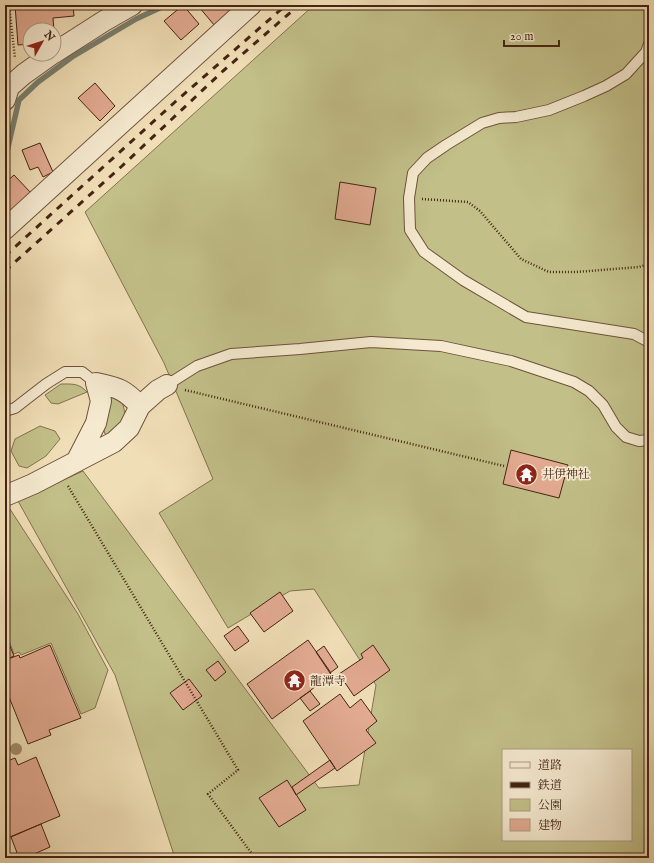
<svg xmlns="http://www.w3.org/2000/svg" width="654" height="863" font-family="'IM FELL English','Noto Serif JP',serif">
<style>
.green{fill:#c2bf88;stroke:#83724e;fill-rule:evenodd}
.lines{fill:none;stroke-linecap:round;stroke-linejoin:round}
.stream{stroke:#787f6e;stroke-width:5.5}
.building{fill:#e2aa91;stroke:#442413}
.service-casing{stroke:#6f523c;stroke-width:12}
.minor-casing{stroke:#6f523c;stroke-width:22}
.path{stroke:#442413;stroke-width:2.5;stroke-dasharray:1 2;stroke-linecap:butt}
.service{stroke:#f5ead0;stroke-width:10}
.minor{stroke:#f5ead0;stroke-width:20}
.rail{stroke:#442413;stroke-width:3;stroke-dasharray:7 7;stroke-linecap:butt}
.tree{fill:#a38d6c}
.labels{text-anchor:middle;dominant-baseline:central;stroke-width:3.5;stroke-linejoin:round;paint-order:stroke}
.poi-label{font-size:12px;fill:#442413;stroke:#f5ead0;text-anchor:start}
</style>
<rect width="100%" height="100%" fill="#f0deb6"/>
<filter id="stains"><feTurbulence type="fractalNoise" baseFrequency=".005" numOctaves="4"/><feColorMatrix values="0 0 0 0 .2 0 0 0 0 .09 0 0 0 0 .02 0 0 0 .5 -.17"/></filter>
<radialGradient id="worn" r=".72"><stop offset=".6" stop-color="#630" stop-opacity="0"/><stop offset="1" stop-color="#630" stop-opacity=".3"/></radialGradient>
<path class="green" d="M 314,5 L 649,5 L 649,858 L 175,858 L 115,675 L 18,501 L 83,471 L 319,788 L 359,785 L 376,685 L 314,589 L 290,591 L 228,628 L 159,513 L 213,479 L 164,363 L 85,212 ZM 503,750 L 631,750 L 631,840 L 503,840 Z
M 61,384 C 72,384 79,383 87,392 L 58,404 L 51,403 L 45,395 Z
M 111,395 L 120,398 C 129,416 124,424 110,435 L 105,434 L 103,427 L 108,400 Z
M 40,426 L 55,431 L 60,439 L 46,456 L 27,468 L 19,466 L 11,451 L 15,439 Z
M 8,506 L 78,614 L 108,670 L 95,708 L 81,714 L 51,643 L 21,655 L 19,652 L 14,654 L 8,638 L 5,638 L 5,507 Z"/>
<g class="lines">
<path class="stream" d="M 5,160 L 19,100 L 38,82 L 72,57 L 136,19 L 166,5"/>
</g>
<path class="building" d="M 15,5 L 73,5 L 74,16 L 53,18 L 54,30 L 30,30 L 30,44 L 18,45 Z
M 183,5 L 199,24 L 181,40 L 164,21 Z
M 201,5 L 225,5 L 232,12 L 215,26 L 199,7 Z
M 95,83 L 115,106 L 100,121 L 78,98 Z
M 40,143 L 53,172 L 43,177 L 38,167 L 30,170 L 22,150 Z
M 14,175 L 31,193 L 8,213 L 5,210 L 5,192 L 8,189 L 5,183 Z
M 340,182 L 376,188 L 370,225 L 335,219 Z
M 511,450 L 568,465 L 559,498 L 503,484 Z
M 280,592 L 293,611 L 264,632 L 250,613 Z
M 238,626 L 249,641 L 235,651 L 224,636 Z
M 7,639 L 14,656 L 5,660 L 5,640 Z
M 308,640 L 331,673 L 310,691 L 272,719 L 247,684 Z
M 50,645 L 81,718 L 49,730 L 51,735 L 28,744 L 5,687 L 5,660 L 19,655 L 20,658 Z
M 373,645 L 390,670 L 354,696 L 339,674 L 363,658 L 361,654 Z
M 324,646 L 338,667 L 330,673 L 316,652 Z
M 218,661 L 226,672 L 215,681 L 206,670 Z
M 189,679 L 202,696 L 183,710 L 170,693 Z
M 310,691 L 320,704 L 310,711 L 300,698 Z
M 340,694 L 350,708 L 361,699 L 377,721 L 366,730 L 376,743 L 337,771 L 303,721 Z
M 36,757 L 60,816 L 5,839 L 5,762 L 15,758 L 18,765 Z
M 330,760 L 335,768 L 296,795 L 292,787 Z
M 287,780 L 306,810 L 279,827 L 259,798 Z
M 41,824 L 50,847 L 25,858 L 19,858 L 11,837 Z"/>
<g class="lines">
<defs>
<path id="service" d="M 649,44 L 646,52 L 626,74 L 606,86 L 584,96 L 549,110 L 516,117 L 499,118 L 482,123 L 446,145 L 427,158 L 413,173 L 409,198 L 410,230 L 424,252 L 463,280 L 526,317 L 634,334 L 649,342
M 167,385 L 197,366 L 231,354 L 300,349 L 371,342 L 441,346 L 511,361 L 574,382 L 589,391 L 603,405 L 616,427 L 626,437 L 639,441 L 649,440
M 5,411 L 15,408 L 46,384 L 65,372 L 82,372 L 96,383"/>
<path id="minor" d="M 54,53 L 104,21 L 132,5
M 5,100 L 9,87 L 24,74 L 52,54
M 5,229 L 251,5
M 76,462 L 96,423 L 101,401 L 96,383 C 119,388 124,389 140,406
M 5,496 L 33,484 L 114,442 L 129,428 L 140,406 L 158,390 L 167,385"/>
</defs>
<use href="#service" class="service-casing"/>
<use href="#minor" class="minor-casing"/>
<path class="path" d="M 9,5 L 15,58
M 422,199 L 468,202 L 480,211 L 521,259 L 549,272 L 576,272 L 639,267 L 649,264
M 185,390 L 504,466
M 68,486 L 238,770 L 208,794 L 255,858"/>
<use href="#service" class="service"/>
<use href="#minor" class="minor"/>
<path class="rail" d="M 5,256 L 175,102 L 286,5
M 5,271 L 122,166 L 223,71 L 299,5"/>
</g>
<circle class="tree" cx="16" cy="749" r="6"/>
<defs>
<symbol id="temple-disc" viewBox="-11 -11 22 22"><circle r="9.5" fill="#8f2418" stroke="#f5ead0"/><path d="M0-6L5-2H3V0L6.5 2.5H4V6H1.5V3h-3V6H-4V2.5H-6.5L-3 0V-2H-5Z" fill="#fff"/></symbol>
</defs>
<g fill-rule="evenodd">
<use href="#temple-disc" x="514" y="462" width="25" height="25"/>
<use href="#temple-disc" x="282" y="668" width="25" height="25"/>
</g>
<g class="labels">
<g class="poi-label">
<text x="542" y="474">井伊神社</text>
<text x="310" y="681">龍潭寺</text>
</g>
</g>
<rect width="654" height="863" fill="none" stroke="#f0deb6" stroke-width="20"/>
<rect x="6" y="6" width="642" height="851" fill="none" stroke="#442413" stroke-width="2"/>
<rect x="10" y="10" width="634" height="843" fill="none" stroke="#442413"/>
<rect x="502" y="749" width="130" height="92" fill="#f5ead0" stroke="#ae9b84"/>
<rect x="510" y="762" width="20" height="6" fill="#f5ead0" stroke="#ae9b84"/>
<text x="538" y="769" font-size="12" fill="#442413">道路</text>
<rect x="510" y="782" width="20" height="6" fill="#442413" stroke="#ae9b84"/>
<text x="538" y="789" font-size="12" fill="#442413">鉄道</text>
<rect x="510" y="799" width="20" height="12" fill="#c2bf88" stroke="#ae9b84"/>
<text x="538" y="809" font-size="12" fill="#442413">公園</text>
<rect x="510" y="819" width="20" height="12" fill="#e2aa91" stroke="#ae9b84"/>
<text x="538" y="829" font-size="12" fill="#442413">建物</text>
<g transform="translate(42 42) rotate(51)"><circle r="19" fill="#f5ead0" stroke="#ae9b84"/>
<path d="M0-3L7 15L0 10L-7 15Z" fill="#8f2418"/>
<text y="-6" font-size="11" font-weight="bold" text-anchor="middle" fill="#442413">N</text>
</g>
<path d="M504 40v6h55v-6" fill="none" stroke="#442413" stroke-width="2"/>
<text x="510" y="40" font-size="12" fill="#442413" stroke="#f5ead0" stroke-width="3" paint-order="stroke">20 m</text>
<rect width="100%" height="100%" filter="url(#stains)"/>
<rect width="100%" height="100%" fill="url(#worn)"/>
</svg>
